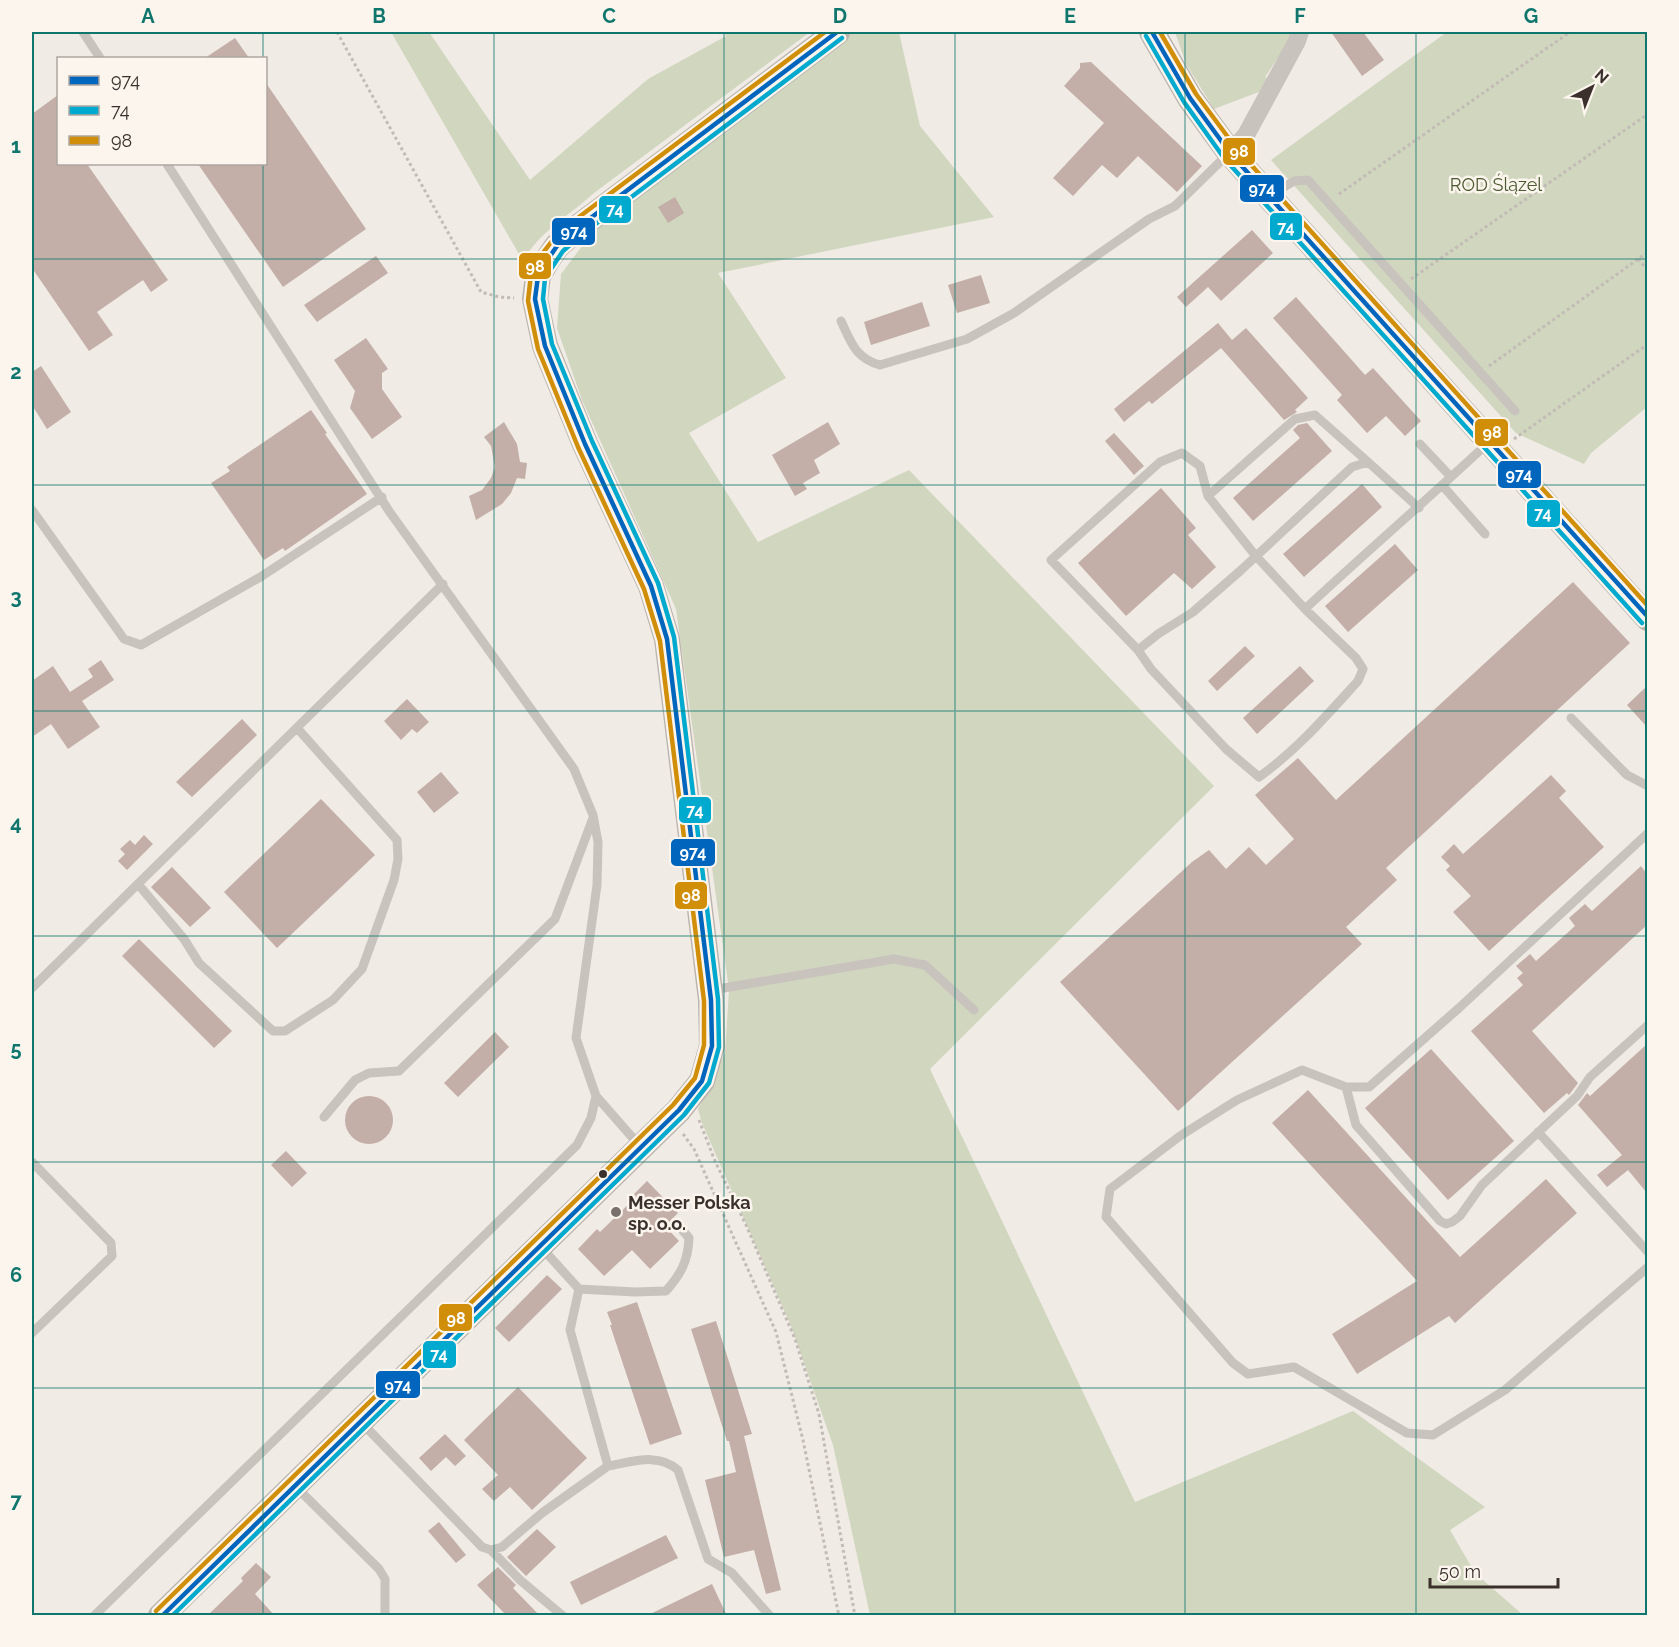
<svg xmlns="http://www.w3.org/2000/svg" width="1679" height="1647" font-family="Raleway,sans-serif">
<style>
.green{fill:#d1d6bf}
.building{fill:#c3afa7}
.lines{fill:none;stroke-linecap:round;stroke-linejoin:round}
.path{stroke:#c2bbb6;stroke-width:3;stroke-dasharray:3 3;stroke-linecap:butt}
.lane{stroke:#c9c3be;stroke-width:9}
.street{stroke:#c9c3be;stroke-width:18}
.secondary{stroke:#bab3ae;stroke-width:26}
.bus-1-casing{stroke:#fbf5ee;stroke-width:9}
.bus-2-casing{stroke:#fbf5ee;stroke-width:9}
.bus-3-casing{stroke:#fbf5ee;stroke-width:9}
.bus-1{stroke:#0065bd;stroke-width:4.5}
.bus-2{stroke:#00a9ce;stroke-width:4.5}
.bus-3{stroke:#d18e09;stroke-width:4.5}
.grid{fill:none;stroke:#0f766e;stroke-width:1.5;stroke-opacity:0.55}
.bus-dot{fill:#3b302b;stroke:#fbf5ee;stroke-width:2}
.poi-dot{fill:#7a716c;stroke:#fbf5ee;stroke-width:2}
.labels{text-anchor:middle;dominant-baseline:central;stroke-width:5;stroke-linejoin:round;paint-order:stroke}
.park-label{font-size:18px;fill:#4a5a2e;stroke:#fbf5ee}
.poi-label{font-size:18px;font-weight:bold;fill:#3b302b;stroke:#fbf5ee;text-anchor:start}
.line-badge{stroke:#fbf5ee;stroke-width:2}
.badge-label{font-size:16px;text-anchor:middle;font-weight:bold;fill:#fff}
.neatline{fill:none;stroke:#0f766e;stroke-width:2}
.grid-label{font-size:20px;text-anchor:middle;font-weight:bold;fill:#0f766e}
</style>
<rect width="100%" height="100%" fill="#f0ebe5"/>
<path class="green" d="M 391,32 L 429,32 L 530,180 L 648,79 L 726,36 L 724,32 L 810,32 L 594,193 C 570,215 539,232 523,261 Z
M 843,32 L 899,32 L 920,126 L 994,217 L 718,273 L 786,378 L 689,433 L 758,542 L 909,470 L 1214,786 L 930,1069 L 1135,1502 L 1353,1411 L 1485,1507 L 1450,1530 L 1475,1573 L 1523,1615 L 870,1615 L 833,1445 L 791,1326 L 702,1123 L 698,1109 L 725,1053 L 729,990 L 676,609 L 582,400 L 557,328 L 561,274 L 604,217 Z
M 1175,32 L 1291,32 L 1288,43 L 1265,77 L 1269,79 L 1264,90 L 1214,109 L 1186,64 Z
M 1447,32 L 1647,32 L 1647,407 L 1591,453 L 1584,464 L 1516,433 L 1271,160 Z"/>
<path class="building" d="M 1331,32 L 1363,32 L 1384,60 L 1362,76 Z
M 235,38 L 249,58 L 205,58 Z
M 1091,62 L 1202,166 L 1177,192 L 1138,156 L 1117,178 L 1102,165 L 1073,196 L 1053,178 L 1104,123 L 1064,86 L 1080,68 L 1080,63 Z
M 266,83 L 366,229 L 283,287 L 198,164 L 266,164 Z
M 58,95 L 58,164 L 87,164 L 168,280 L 151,292 L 143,280 L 97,312 L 113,335 L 89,351 L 32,268 L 32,114 Z
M 675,197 L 684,213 L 668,223 L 658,207 Z
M 1252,230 L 1273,253 L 1221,301 L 1208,287 L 1186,307 L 1177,297 Z
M 376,256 L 388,273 L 317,322 L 304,305 Z
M 981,275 L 990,303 L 957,313 L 948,285 Z
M 1296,297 L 1365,375 L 1373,368 L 1421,421 L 1405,436 L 1386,416 L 1367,433 L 1337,400 L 1342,395 L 1273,318 Z
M 922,302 L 930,326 L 871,345 L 864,322 Z
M 1218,323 L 1232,340 L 1246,328 L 1308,398 L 1295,410 L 1297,412 L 1284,420 L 1221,348 L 1152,404 L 1149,401 L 1124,422 L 1114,409 Z
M 366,338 L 388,369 L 382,373 L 382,389 L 402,417 L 372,439 L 350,408 L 355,391 L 334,360 Z
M 41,366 L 71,412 L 47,429 L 32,405 L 32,372 Z
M 311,410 L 327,433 L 325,434 L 367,494 L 285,551 L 283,548 L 264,560 L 211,483 L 230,471 L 227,467 Z
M 504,422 L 517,444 L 520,462 L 527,463 L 525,479 L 517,478 L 511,493 L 502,504 L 476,520 L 469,496 L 482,490 L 491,478 L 495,467 L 491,446 L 484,437 Z
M 828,422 L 840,444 L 814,460 L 820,473 L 803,483 L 807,489 L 795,496 L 772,455 Z
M 1307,423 L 1332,451 L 1253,521 L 1233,498 L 1300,438 L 1293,430 L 1298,425 Z
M 1114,433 L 1144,466 L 1134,475 L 1105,441 Z
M 1362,484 L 1382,507 L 1304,577 L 1283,554 Z
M 1161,488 L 1196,528 L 1188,535 L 1216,567 L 1192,589 L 1174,573 L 1126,616 L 1078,563 Z
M 1395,544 L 1418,570 L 1348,632 L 1325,606 Z
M 1573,582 L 1630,643 L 1386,868 L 1397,880 L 1346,927 L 1362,944 L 1178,1111 L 1060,982 L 1192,862 L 1209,850 L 1226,869 L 1249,847 L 1266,865 L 1294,839 L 1255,795 L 1298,758 L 1336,800 Z
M 1245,646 L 1255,656 L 1217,691 L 1208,681 Z
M 101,660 L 114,680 L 82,701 L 100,727 L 68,749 L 51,724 L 32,737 L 32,681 L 53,666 L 70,692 L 93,677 L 88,669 Z
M 1300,666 L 1314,681 L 1257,734 L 1243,718 Z
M 1647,686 L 1647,727 L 1627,705 Z
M 407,699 L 429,722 L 417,733 L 412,729 L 401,740 L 384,721 Z
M 242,719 L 257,735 L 192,797 L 176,782 Z
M 441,772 L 459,793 L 434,813 L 417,792 Z
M 1551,775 L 1566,791 L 1559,798 L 1604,847 L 1489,951 L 1453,912 L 1471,896 L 1446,870 L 1450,866 L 1441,857 L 1454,844 L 1463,854 Z
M 321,799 L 375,855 L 277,948 L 224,892 Z
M 144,835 L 153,844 L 127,870 L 118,861 L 125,854 L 120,849 L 130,840 L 135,845 Z
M 1641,866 L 1647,874 L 1647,925 L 1532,1031 L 1578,1083 L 1569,1095 L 1567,1093 L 1544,1113 L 1471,1031 L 1523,985 L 1517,978 L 1523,973 L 1516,966 L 1530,954 L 1536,961 L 1575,926 L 1569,918 L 1585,904 L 1592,911 Z
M 172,867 L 211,908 L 190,927 L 151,887 Z
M 139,939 L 232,1031 L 214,1048 L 122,956 Z
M 495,1032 L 509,1047 L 458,1097 L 444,1083 Z
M 1647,1044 L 1647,1193 L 1628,1170 L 1607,1187 L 1597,1175 L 1622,1155 L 1578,1105 L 1587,1093 L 1590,1096 Z
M 1431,1049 L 1514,1141 L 1448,1200 L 1365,1108 Z
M 1308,1090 L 1460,1257 L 1546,1179 L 1577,1213 L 1455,1323 L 1449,1316 L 1357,1374 L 1332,1334 L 1417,1281 L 1272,1123 Z
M345 1120a24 24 0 1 1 48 0a24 24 0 1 1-48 0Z
M 286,1151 L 307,1173 L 292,1187 L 271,1165 Z
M 647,1181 L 678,1213 L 665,1226 L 679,1241 L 650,1269 L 632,1250 L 604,1276 L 578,1249 L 597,1229 L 600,1232 L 636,1197 L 634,1194 Z
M 547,1275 L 562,1289 L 509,1342 L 495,1328 Z
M 637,1302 L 682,1434 L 650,1445 L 610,1325 L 612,1325 L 607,1312 Z
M 716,1321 L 752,1434 L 744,1436 L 781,1590 L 766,1594 L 754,1550 L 724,1557 L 705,1480 L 736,1472 L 729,1441 L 727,1441 L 691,1329 Z
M 518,1387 L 587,1458 L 532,1510 L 510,1487 L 494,1501 L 482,1489 L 498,1475 L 464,1440 Z
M 445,1434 L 466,1456 L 455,1466 L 446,1457 L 431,1471 L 419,1458 Z
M 439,1522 L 466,1555 L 456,1563 L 428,1531 Z
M 537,1529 L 556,1547 L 526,1576 L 507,1557 Z
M 666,1535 L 678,1558 L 581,1605 L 570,1582 Z
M 256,1563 L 271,1577 L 255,1594 L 275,1616 L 207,1616 L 243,1581 L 241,1578 Z
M 498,1567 L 516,1585 L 513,1588 L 540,1616 L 507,1616 L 477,1585 Z
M 712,1584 L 727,1616 L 646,1616 Z"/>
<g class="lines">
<path class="path" d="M 337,32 L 481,292 L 499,297 L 514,298
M 1339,194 L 1570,32
M 1638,259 L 1648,270
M 1411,279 L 1648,114
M 1489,366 L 1648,252
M 1514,439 L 1648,344
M 699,1120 L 715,1161 L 746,1225 L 795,1339 L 819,1414 L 855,1616
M 683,1134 L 694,1149 L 776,1332 L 803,1440 L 839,1616"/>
<path class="lane" d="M 83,32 L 100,58
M 167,164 L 389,511 L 574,769 L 593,815 L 598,842 L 597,885 L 576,1038 L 596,1096 L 639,1145
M 1271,195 L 1294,181 L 1308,180 L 1515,411
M 841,321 C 851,342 855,358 880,365 L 967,339 L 1014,313 L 1149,219 L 1175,206 L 1228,154
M 1420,444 L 1451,477
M 1182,453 L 1200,466 L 1208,496 L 1255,555 L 1305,609 L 1356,658 L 1363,669 L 1358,681 C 1327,715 1297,750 1259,777 L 1226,749 L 1151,669 L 1138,650 L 1051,560 L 1160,462 Z
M 1442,485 L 1485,534
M 1208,496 L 1295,419 L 1315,415 L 1368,462
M 32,510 L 124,639 L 141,645 L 262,576 L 382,497
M 1305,609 C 1365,553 1428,499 1488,443
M 1138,650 L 1158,634 L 1193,612 L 1240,571 L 1352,467 L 1368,462 L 1419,508
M 1571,718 L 1627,775 L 1648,786
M 1648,833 L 1459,1008 L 1369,1087 L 1346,1087 L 1302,1070 L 1237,1100 L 1180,1136 L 1110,1189 L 1106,1217 L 1233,1363 L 1248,1374 L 1294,1367 L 1407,1433 L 1433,1435 L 1505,1390 L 1648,1267
M 138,884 L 184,939 L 199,963 L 273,1031 L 285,1031 L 333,1000 L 362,969 L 394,880 L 398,859 L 397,840 L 297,728
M 32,988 L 443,584
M 712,990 L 894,959 L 925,965 L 974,1010
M 1346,1087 L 1356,1125 L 1440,1221 L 1446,1224 L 1452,1222 L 1460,1216 L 1482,1185 L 1577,1096 L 1590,1077 L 1648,1025
M 324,1117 L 355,1080 L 369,1073 L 399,1071 L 555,919 L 593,818
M 1538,1132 L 1648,1252
M 32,1162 L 111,1243 L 112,1256 L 32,1333
M 579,1289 L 635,1292 L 666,1291 C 681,1274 688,1261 689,1238 L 679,1226
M 362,1423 L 482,1547 L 491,1550 L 502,1547 L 542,1513 L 608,1466 L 570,1330 L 579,1289 L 541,1247
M 608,1466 C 632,1462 658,1452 678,1470 L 708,1559 L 732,1573 L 770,1616
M 296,1487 L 379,1569 L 385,1579 L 385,1616
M 491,1550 L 520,1580 L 563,1616
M 94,1616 L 577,1145 L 591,1118 L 596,1096"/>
<path class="street" d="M 1230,153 L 1246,135 L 1297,41 L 1300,32"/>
<path class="secondary" d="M 1152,32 L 1190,98 L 1230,153 L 1648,618
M 161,1616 L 679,1110 L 702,1081 L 712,1046 L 711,1000 L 667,639 L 651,586 L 585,444 L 545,346 L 535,299 L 538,276 L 546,262 L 557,246 L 580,226 L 837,32"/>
<defs>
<path id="bus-1" d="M 1152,32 L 1190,98 L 1230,153 L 1648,617
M 162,1616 L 679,1110 L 702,1081 L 712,1046 L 711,1000 L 667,639 L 651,586 L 585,444 L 545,346 L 535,299 L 538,276 L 546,262 L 557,246 L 580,226 L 837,32"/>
<path id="bus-2" d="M 1146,36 L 1184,102 L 1224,158 L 1642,623
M 172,1616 L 684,1115 L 709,1083 L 719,1047 L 718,999 L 674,637 L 658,583 L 592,441 L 552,344 L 543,299 L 545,278 L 563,251 L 585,232 L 842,38"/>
<path id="bus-3" d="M 1160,32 L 1196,94 L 1236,148 L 1648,606
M 156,1611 L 673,1105 L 695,1078 L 704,1045 L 704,1001 L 660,641 L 644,589 L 578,447 L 538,349 L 528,301 L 531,274 L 539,258 L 552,241 L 575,220 L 825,32"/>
</defs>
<use href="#bus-1" class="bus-1-casing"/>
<use href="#bus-2" class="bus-2-casing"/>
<use href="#bus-3" class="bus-3-casing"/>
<use href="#bus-1" class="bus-1"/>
<use href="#bus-2" class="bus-2"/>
<use href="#bus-3" class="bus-3"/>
</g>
<path class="grid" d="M 263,32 L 263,58M 494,32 L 494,1616M 724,32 L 724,1616M 955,32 L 955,1616M 1185,32 L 1185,1616M 1416,32 L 1416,1616M 263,164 L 263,1616M 32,259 L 1648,259M 32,485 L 1648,485M 32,711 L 1648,711M 32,936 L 1648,936M 32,1162 L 1648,1162M 32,1388 L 1648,1388"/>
<circle class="bus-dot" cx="603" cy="1174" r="5"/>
<circle class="poi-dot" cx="616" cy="1212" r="6"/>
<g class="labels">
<g class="park-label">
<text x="1496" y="184">ROD Ślązel</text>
</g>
<g class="poi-label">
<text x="628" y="1202">Messer Polska<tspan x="628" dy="21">sp. o.o.</tspan></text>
</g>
</g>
<g class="line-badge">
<rect x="1222" y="137" width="34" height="29" rx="6" fill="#d18e09"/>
<rect x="1239" y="174" width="46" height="29" rx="6" fill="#0065bd"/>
<rect x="598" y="195" width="34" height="29" rx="6" fill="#00a9ce"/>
<rect x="1269" y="212" width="34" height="29" rx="6" fill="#00a9ce"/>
<rect x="551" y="217" width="45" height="29" rx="6" fill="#0065bd"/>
<rect x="518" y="252" width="34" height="28" rx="6" fill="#d18e09"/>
<rect x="1474" y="418" width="35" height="29" rx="6" fill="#d18e09"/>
<rect x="1497" y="460" width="45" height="29" rx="6" fill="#0065bd"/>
<rect x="1526" y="499" width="35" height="29" rx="6" fill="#00a9ce"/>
<rect x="678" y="796" width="34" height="28" rx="6" fill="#00a9ce"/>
<rect x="670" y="838" width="46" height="29" rx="6" fill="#0065bd"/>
<rect x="674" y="881" width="34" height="29" rx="6" fill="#d18e09"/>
<rect x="438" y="1303" width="35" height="29" rx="6" fill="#d18e09"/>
<rect x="422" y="1340" width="35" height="29" rx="6" fill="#00a9ce"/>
<rect x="375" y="1370" width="46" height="29" rx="6" fill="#0065bd"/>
</g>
<g class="badge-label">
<text x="1239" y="157">98</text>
<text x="1262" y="194">974</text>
<text x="615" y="215">74</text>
<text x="1286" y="233">74</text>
<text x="574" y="237">974</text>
<text x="535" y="272">98</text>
<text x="1492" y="438">98</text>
<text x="1519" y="480">974</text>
<text x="1543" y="519">74</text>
<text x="695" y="816">74</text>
<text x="693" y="858">974</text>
<text x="691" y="901">98</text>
<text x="456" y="1324">98</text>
<text x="439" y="1360">74</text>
<text x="398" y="1391">974</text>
</g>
<rect width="1679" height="1647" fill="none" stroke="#fbf5ee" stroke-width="66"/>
<rect x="57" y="57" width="210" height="108" fill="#fbf5ee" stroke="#aea6a0" stroke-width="1.5"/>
<rect x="69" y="76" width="30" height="9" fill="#0065bd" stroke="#aea6a0" stroke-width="1.5"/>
<text x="111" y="87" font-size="18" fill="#3b302b">974</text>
<rect x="69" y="106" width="30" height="9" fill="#00a9ce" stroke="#aea6a0" stroke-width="1.5"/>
<text x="111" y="117" font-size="18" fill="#3b302b">74</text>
<rect x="69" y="136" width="30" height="9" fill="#d18e09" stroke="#aea6a0" stroke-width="1.5"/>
<text x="111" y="147" font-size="18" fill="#3b302b">98</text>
<g transform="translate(1592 87) rotate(42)" stroke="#fbf5ee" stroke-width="4.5" paint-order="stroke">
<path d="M0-4.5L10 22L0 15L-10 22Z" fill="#3b302b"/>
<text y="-9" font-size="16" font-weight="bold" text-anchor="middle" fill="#3b302b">N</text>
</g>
<path d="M1430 1578v9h128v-9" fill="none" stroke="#3b302b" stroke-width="3"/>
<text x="1439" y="1578" font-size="18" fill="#3b302b" stroke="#fbf5ee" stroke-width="4.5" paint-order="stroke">50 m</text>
<rect x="33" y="33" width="1613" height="1581" class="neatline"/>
<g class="grid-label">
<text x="148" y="23">A</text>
<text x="379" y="23">B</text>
<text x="609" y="23">C</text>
<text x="840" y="23">D</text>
<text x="1070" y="23">E</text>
<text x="1300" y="23">F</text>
<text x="1531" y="23">G</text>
<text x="16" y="153">1</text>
<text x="16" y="379">2</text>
<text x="16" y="604">3</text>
<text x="16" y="830">4</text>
<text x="16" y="1056">5</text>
<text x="16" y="1282">6</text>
<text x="16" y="1508">7</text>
</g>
</svg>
